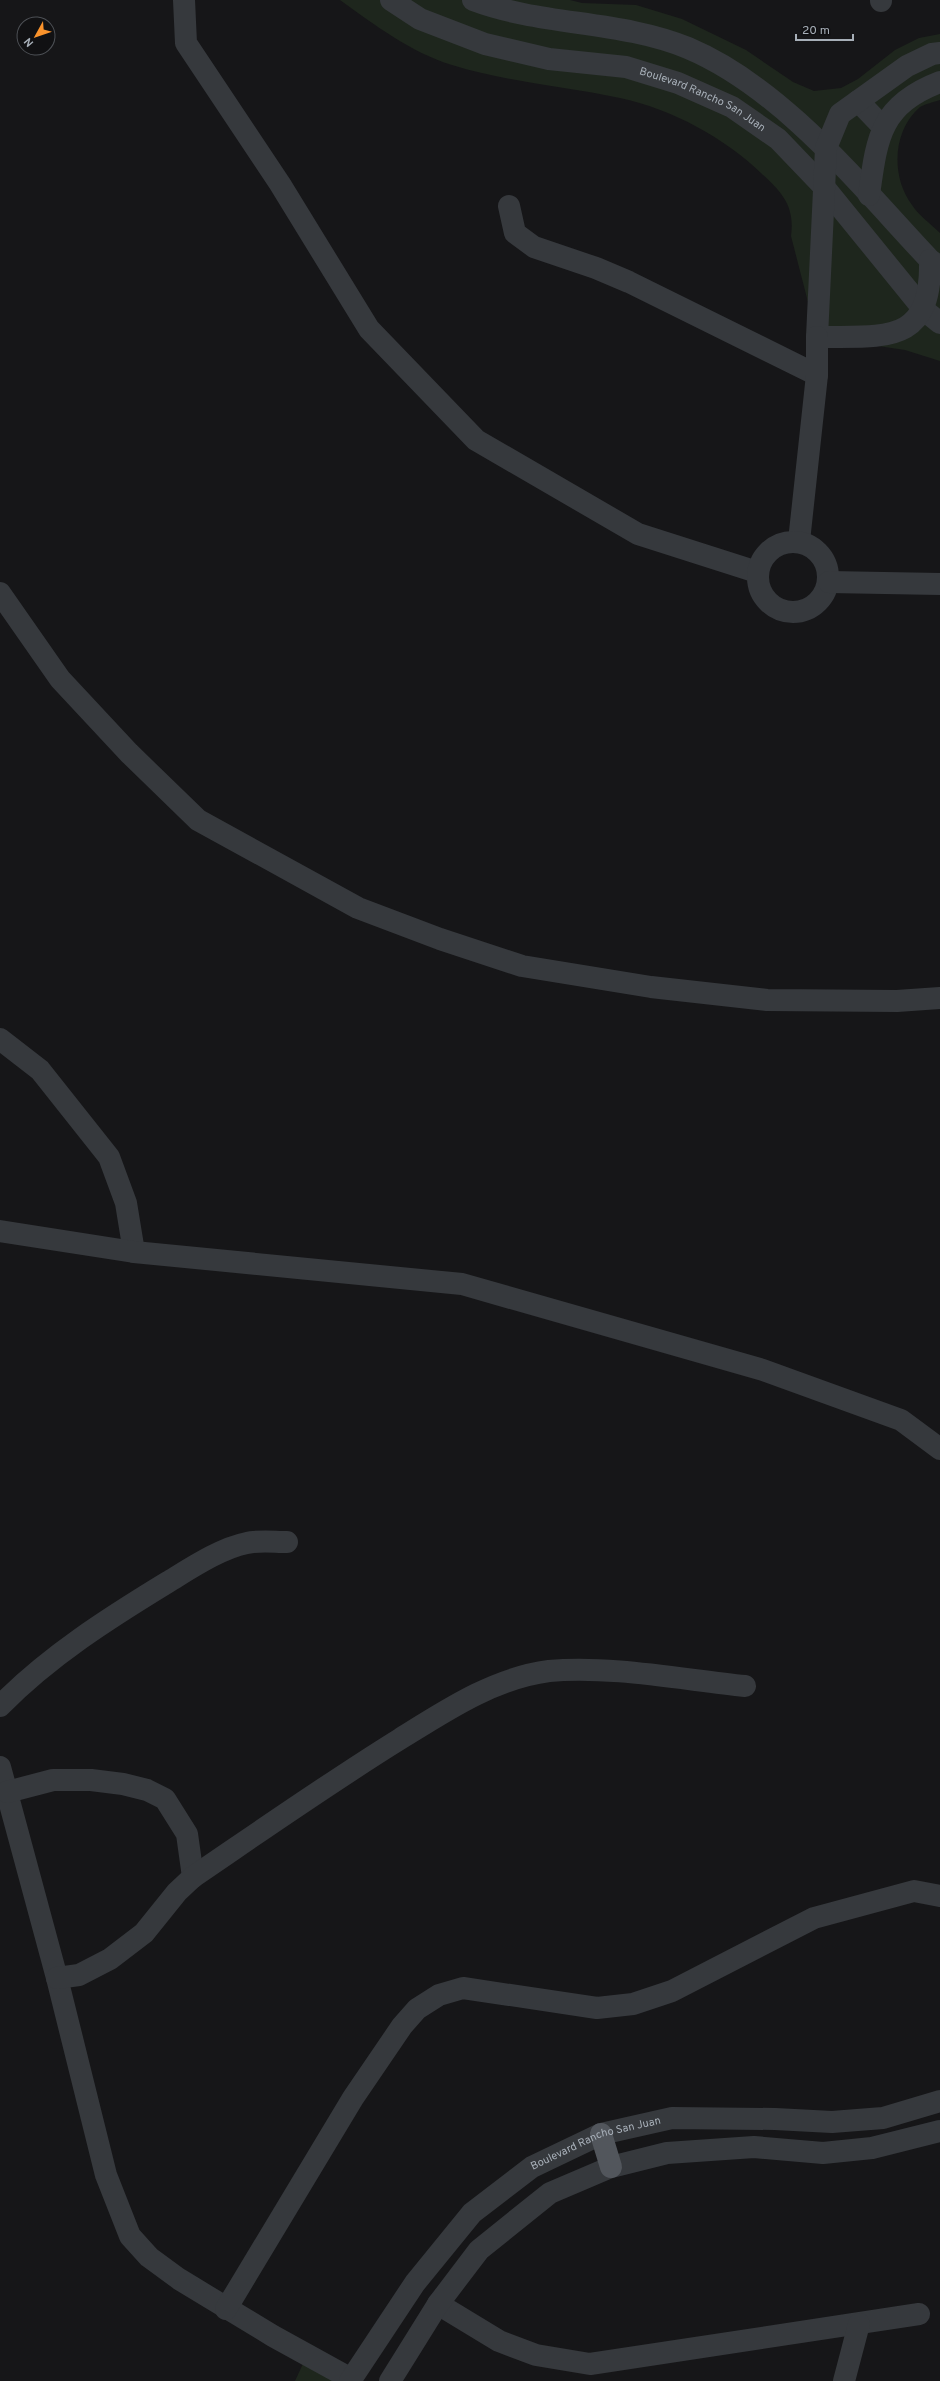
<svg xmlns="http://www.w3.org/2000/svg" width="940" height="2381" font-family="Overpass,sans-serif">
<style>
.green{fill:#1e261d}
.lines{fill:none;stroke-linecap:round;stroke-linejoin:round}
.minor{stroke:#36393d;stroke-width:22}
.major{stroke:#52565c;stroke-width:22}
.labels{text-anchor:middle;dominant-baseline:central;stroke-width:3.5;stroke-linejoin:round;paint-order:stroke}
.street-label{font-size:11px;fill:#a7afb8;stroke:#111113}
</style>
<rect width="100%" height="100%" fill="#161618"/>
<path class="green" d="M 340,0 L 570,0 L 582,3 L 636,5 L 682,19 L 746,50 L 793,82 L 814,91 L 841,88 L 858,79 L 895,50 L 919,38 L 940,34 L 940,100 C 934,102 925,104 920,107 C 892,131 891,177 912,205 C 919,216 931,224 940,233 L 940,361 L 905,350 L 817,337 L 791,236 C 795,207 783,193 762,174 C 725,138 672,109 620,98 C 564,86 507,82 452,65 C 410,52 375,25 340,0 Z
M 307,2355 L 355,2381 L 295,2381 Z"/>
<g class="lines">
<g class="minor">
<path d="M 184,0 L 186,43 L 280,184 L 369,329 L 476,440 L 638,534 L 757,572"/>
<path id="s1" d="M 391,0 L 420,19 L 485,44 L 549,59 L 626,67 L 678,83 L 732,107 L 778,139 L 824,187 L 924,310 L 940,323"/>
<path d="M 473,0 C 542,26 620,20 688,48 C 783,88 861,187 930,260 L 940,267"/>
<path d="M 881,0 L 881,1"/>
<path d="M 858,101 L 883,127"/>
<path d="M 869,195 C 877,137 880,105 940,82"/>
<path d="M 509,206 L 515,233 L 534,247 L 596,268 L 629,282 L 817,375"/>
<path d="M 930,260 C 932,346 884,336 817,337 L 826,148 L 840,114 L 907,66 L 932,54 L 940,53"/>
<path d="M 799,541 L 817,375 L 817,337"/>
<circle cx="793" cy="577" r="35"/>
<path d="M 829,582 L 940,584"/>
<path d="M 0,593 L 60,679 L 129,753 L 198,820 L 358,908 L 440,939 L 522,966 L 651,987 L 767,1000 L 897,1001 L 940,998"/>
<path d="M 0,1039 L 40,1070 L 109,1157 L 126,1203 L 134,1252"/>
<path d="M 0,1231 L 134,1252 L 462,1284 L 763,1370 L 901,1420 L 940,1449"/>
<path d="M 0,1706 C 49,1656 109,1618 168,1582 C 191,1568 221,1548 247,1543 C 259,1540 274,1542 287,1542"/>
<path d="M 0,1767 L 57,1978 L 106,2175 L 130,2236 L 149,2257 L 179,2279 L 273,2336 L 351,2379"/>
<path d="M 7,1792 L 53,1780 L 91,1780 L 123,1784 L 147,1790 L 165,1799 L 187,1834 L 193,1877"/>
<path d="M 57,1978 L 79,1975 L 110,1959 L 144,1933 L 177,1892 L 193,1877 C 262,1830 329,1783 400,1739 C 445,1711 494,1678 549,1671 C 609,1665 685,1680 745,1686"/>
<path d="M 438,2304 L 499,2341 L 536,2355 L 590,2364 L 919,2314"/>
<path d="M 226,2309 L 353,2098 L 402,2026 L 417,2009 L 439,1995 L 463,1988 L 597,2008 L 633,2004 L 672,1991 L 814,1918 L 914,1891 L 940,1896"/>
<path id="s2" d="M 350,2381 L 415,2283 L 472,2213 L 532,2167 L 601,2134 L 672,2118 L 775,2119 L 832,2122 L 883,2118 L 940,2101"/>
<path d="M 390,2381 L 438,2304 L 479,2250 L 550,2193 L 611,2167 L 667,2153 L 754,2147 L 823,2153 L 872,2148 L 940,2131"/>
<path d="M 844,2381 L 859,2324"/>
</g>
<path class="major" d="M 601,2134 L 611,2167"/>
</g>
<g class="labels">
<g class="street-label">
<text stroke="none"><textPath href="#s1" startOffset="331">Boulevard Rancho San Juan</textPath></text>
<text stroke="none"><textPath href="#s2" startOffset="352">Boulevard Rancho San Juan</textPath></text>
</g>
</g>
<g transform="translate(36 36) rotate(230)"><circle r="19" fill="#111113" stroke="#4d5055"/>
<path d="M0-3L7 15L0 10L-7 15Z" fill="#fa932c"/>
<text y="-6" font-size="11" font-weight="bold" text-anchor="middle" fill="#a7afb8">N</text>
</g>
<path d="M796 34v6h57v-6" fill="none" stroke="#a7afb8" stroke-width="2"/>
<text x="802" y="34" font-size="12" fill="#a7afb8" stroke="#111113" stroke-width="3" paint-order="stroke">20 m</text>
</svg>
